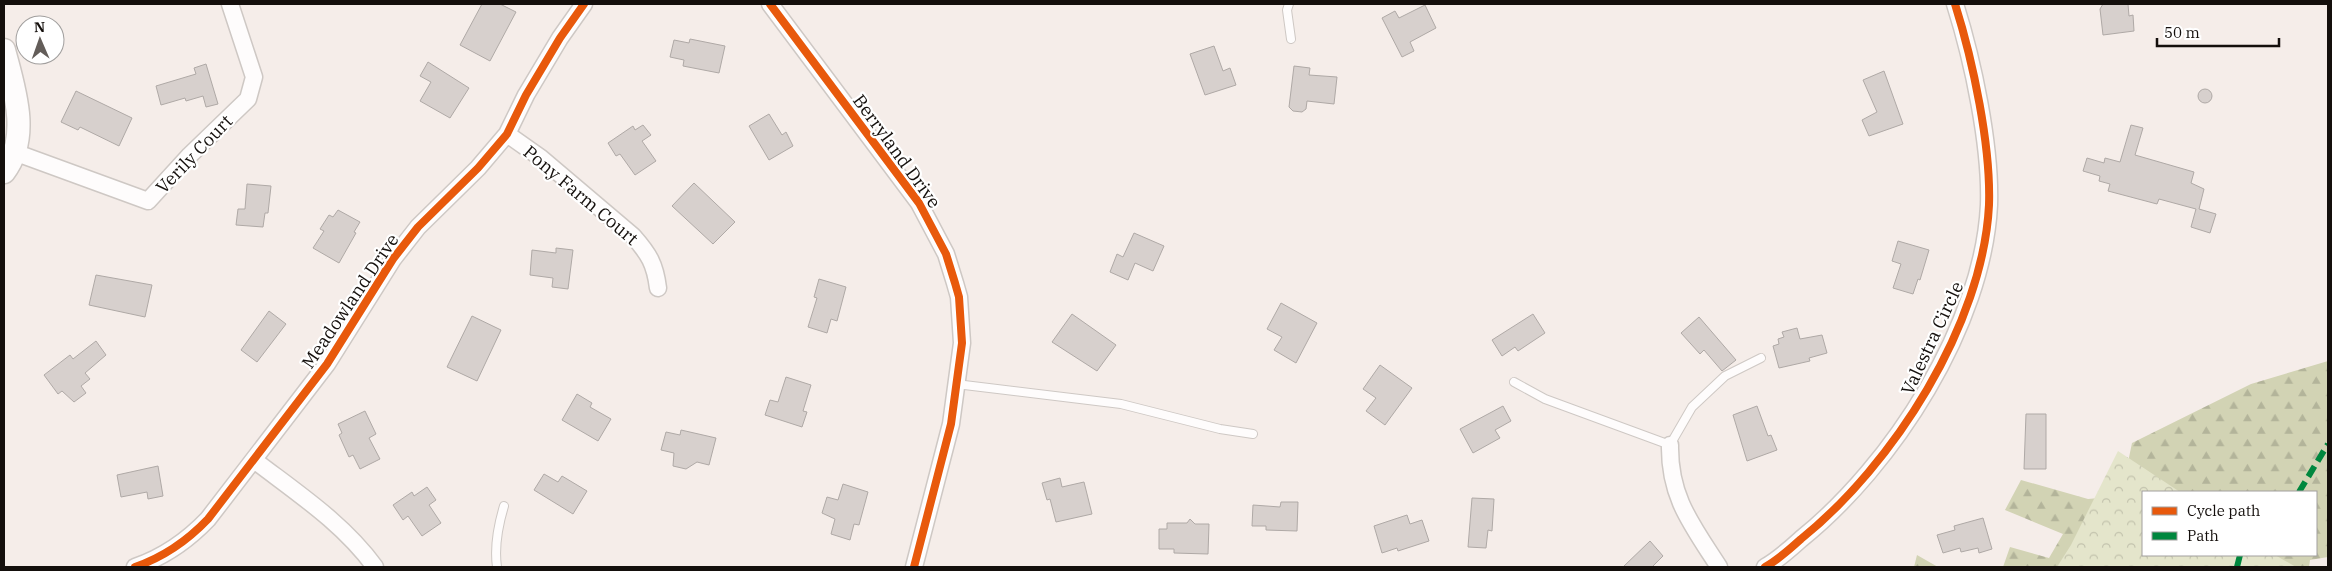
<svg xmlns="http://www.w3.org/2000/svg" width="2332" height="571" font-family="'IBM Plex Serif',serif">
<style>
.forest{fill:url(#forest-firs);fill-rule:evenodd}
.park{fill:url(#park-crowns)}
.building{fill:#d7d0cd;stroke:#afa9a6}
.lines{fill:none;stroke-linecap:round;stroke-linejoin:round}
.service-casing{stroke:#cec8c4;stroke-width:10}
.minor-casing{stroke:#cec8c4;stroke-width:19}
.secondary-casing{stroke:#cec8c4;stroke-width:25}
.service{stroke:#fefcfc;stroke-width:8}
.minor{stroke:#fefcfc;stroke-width:16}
.secondary{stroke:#fefcfc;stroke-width:22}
.quiet{stroke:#00873e;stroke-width:6;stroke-dasharray:12 6;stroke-linecap:butt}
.cycleway-casing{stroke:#fff;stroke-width:11}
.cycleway{stroke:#e8590c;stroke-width:8}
.labels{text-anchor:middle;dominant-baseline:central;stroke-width:4.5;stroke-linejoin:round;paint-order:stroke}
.street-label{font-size:18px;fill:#140f0c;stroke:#fff}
</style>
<defs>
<pattern id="forest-firs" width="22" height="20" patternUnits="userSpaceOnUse" patternTransform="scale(1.25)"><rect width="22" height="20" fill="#d2d3b4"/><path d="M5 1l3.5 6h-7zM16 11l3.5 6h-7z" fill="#b3b49a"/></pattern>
<pattern id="park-crowns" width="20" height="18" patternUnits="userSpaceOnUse" patternTransform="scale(1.25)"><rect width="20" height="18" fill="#e4e5cb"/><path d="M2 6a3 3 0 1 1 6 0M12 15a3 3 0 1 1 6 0" fill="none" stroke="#c3c3ad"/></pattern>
</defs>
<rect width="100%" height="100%" fill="#f5ede9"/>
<path class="forest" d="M 2328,361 L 2328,557 L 2310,560 L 2309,567 L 2003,567 L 2010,547 L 2049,558 L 2063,534 L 2005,510 L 2021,480 L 2088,499 L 2121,496 L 2132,443 L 2251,384 ZM 2143,492 L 2316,492 L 2316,555 L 2143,555 Z
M 1917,555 L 1938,567 L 1914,567 Z"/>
<path class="park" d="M 2118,451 L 2180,492 L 2143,492 L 2143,555 L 2275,555 L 2296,567 L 2057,567 L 2071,545 Z"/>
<path class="building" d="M 482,4 L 500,4 L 516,12 L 490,61 L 460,45 Z
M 2103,4 L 2128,4 L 2129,16 L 2133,15 L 2134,31 L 2103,35 L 2100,9 Z
M 1425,5 L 1436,28 L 1410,42 L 1414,51 L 1402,57 L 1382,18 L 1395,11 L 1399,18 Z
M 690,39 L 725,46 L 719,73 L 683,66 L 684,60 L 670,57 L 674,40 L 689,43 Z
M 1214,46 L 1223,71 L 1230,68 L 1236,85 L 1205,95 L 1190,54 Z
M 428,62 L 469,88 L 450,118 L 420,101 L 431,82 L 420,76 Z
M 206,64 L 218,104 L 206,107 L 203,96 L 186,101 L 185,98 L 161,105 L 156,86 L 196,74 L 194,68 Z
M 1294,66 L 1310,68 L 1309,75 L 1337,77 L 1334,104 L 1307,101 L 1306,109 L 1302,112 L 1293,111 L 1289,107 Z
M 1884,71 L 1903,124 L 1869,136 L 1862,120 L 1877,112 L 1863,80 Z
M2198 96a7 7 0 1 1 14 0a7 7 0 1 1-14 0Z
M 76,91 L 132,118 L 119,146 L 80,127 L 78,130 L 61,122 Z
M 769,114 L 782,135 L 786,132 L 793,146 L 769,160 L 749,126 Z
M 643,125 L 651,135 L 642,141 L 656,161 L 635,175 L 620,154 L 616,156 L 608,143 L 633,126 L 635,130 Z
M 2131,125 L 2143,128 L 2135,155 L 2194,172 L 2191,183 L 2204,189 L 2199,209 L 2216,214 L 2210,233 L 2191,227 L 2196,209 L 2159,199 L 2157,204 L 2108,191 L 2110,184 L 2099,181 L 2100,176 L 2083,171 L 2087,158 L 2104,163 L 2105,158 L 2120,162 Z
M 694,183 L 735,222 L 713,244 L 672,206 Z
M 247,184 L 271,186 L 268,213 L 265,213 L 263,227 L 236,225 L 238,209 L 245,209 Z
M 338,210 L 360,222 L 354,232 L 356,233 L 339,263 L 313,248 L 324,231 L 320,229 L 329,215 L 333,217 Z
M 1134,233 L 1164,246 L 1153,271 L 1135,263 L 1128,280 L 1110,272 L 1117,254 L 1123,257 Z
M 1898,241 L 1929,250 L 1920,280 L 1918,279 L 1913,294 L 1893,288 L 1901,264 L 1892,261 Z
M 556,248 L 573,250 L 568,289 L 552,287 L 553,278 L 530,275 L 532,250 L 556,253 Z
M 96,275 L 152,285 L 145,317 L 89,305 Z
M 819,279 L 846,287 L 837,321 L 831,319 L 827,333 L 808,327 L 817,298 L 814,297 Z
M 1281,303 L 1317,323 L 1296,363 L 1274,350 L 1282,337 L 1267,329 Z
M 269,311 L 286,324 L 257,362 L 241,350 Z
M 1072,314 L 1116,345 L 1097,371 L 1052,342 Z
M 1533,314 L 1545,333 L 1518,351 L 1515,347 L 1502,356 L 1492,340 Z
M 472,316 L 501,330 L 477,381 L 447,367 Z
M 1699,317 L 1736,360 L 1722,371 L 1704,350 L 1700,354 L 1681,333 Z
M 1797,328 L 1800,339 L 1822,335 L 1827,353 L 1809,358 L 1810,361 L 1779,368 L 1773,346 L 1779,344 L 1778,339 L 1784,337 L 1782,332 Z
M 96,341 L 106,355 L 85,373 L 90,379 L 81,386 L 86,393 L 74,402 L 62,391 L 58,394 L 44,375 L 70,355 L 73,359 Z
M 1380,365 L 1412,388 L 1385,425 L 1366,411 L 1376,398 L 1363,389 Z
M 786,377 L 811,385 L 803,411 L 807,412 L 802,427 L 765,415 L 770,400 L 778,402 Z
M 577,394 L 592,403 L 590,407 L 611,419 L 598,441 L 562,420 Z
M 1503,406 L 1511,421 L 1495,430 L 1500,438 L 1473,453 L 1460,429 Z
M 1757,406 L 1768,436 L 1771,435 L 1777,450 L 1747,461 L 1733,415 Z
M 365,411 L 376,434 L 369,438 L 380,459 L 360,469 L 353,455 L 349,457 L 339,435 L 342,433 L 338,424 Z
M 2026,414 L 2046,414 L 2046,469 L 2024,469 Z
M 681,430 L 716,438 L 709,465 L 697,462 L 686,469 L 673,466 L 674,453 L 661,450 L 666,432 L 680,435 Z
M 158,466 L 163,496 L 148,499 L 147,492 L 121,497 L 117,475 Z
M 544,474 L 558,482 L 562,476 L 587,491 L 573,514 L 534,490 Z
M 1060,478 L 1062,487 L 1084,482 L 1092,514 L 1056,522 L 1050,499 L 1047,500 L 1042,483 Z
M 843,484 L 868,492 L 859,525 L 854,524 L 850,540 L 831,534 L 835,519 L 822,513 L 827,497 L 838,500 Z
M 427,487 L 436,500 L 429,505 L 441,523 L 422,536 L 408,516 L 403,520 L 393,505 L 412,492 L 414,496 Z
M 1472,498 L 1494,499 L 1492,531 L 1488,530 L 1486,548 L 1468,547 Z
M 1281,502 L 1298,502 L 1297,531 L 1266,530 L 1266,526 L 1252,526 L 1253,505 L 1280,507 Z
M 1407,515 L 1410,524 L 1422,520 L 1429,541 L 1398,551 L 1397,548 L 1382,553 L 1374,526 Z
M 1983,518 L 1992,549 L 1979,553 L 1978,548 L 1961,552 L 1960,548 L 1943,553 L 1937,535 L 1955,530 L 1954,526 Z
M 1190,519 L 1195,524 L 1209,524 L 1208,554 L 1174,553 L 1174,549 L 1159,549 L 1159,529 L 1167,529 L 1167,523 L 1187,523 Z
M 1650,541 L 1663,556 L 1652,567 L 1623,567 Z"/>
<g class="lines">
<defs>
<path id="service" d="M 1289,4 L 1287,10 L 1291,39
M 1514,382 L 1545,399 L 1670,445 L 1692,407 L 1725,376 L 1761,358
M 956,384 L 1121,404 L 1220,429 L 1253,434
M 497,567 C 494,546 498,526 504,506"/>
<path id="minor" d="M 770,4 L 919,203 L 946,254 L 955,283 L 959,297 L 962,343 L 951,424 L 914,567
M 507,134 L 541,158 L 633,236 C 649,254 655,264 658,288
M 14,152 L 148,201 L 190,155 L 248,99 L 254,77 L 230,4
M 1670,445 C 1669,497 1692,525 1719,567
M 254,460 C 297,493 343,523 375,567
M 135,567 C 164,557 187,541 208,519 L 327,364 L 393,259 L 418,227 L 478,168 L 507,134 L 526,95 L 560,38 L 584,4
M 1765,567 C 1778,560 1790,549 1801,539 C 1893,465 1983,325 1989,205 C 1991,146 1973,61 1955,4"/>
<path id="secondary" d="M 4,50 C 14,88 31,137 4,172"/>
</defs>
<use href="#service" class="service-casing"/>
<use href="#minor" class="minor-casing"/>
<use href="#secondary" class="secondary-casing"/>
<use href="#service" class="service"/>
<use href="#minor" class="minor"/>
<use href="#secondary" class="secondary"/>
<path class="quiet" d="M 2299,492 L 2328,444
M 2237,567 L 2240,555"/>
<defs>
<path id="cycleway" d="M 770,4 L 919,203 L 946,254 L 955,283 L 959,297 L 962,343 L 951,424 L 914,567
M 135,567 C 164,557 187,541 208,519 L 327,364 L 393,259 L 418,227 L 478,168 L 507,134 L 526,95 L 560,38 L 584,4
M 1765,567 C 1778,560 1790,549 1801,539 C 1893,465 1983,325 1989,205 C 1991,146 1973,61 1955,4"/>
</defs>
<use href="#cycleway" class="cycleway-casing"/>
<use href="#cycleway" class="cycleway"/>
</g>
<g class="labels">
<g class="street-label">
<text transform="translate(897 151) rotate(54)">Berryland Drive</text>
<text transform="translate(194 154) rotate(-46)">Verily Court</text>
<text transform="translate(581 195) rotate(40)">Pony Farm Court</text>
<text transform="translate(350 301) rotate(-56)">Meadowland Drive</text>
<text transform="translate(1932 338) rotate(-65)">Valestra Circle</text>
</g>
</g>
<rect width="2332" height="571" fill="none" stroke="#140f0c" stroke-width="10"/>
<rect x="2142" y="491" width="175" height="65" fill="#ffffff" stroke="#a19f9e"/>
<rect x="2152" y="507" width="25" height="8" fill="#e8590c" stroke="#a19f9e"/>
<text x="2187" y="516" font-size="15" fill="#140f0c">Cycle path</text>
<rect x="2152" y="532" width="25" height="8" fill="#00873e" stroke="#a19f9e"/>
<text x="2187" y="541" font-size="15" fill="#140f0c">Path</text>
<g transform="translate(40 40) rotate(358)"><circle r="24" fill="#ffffff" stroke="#a19f9e"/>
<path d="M0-4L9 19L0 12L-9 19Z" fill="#635d59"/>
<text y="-8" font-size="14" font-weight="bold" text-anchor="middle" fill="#140f0c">N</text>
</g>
<path d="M2157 38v8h122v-8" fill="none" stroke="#140f0c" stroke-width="2.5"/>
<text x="2164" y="38" font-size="15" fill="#140f0c" stroke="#ffffff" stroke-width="4" paint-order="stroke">50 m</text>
</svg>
